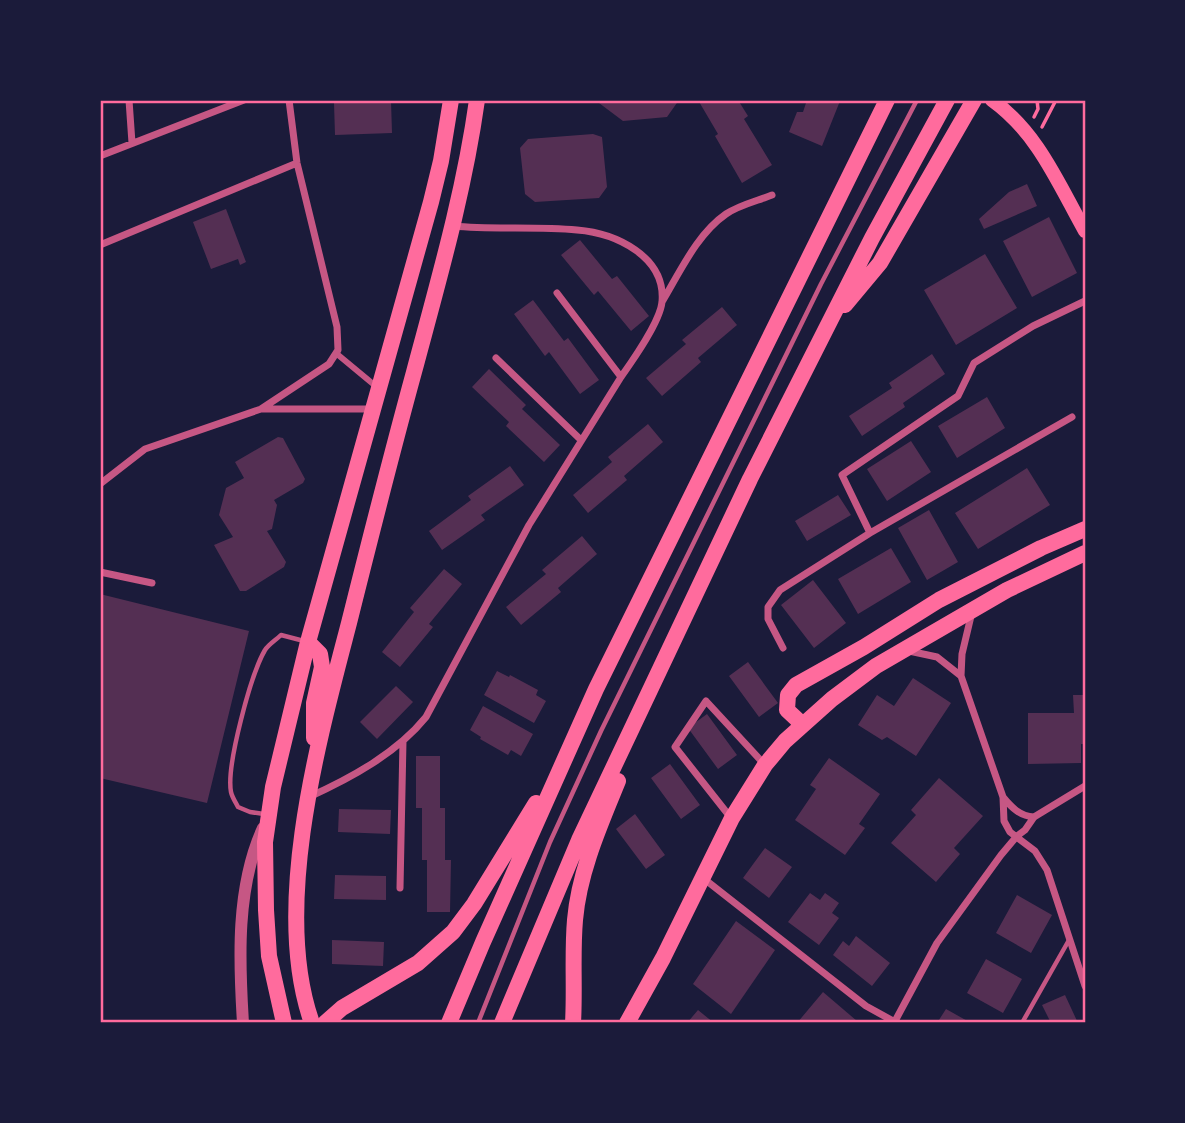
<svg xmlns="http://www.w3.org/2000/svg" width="1185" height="1123" font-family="Roboto,sans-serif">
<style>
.building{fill:#542f53}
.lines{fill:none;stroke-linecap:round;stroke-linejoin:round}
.path{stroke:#ff6b9d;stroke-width:3.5}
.service{stroke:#c65784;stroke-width:4.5}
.pedestrian{stroke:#c65784;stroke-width:6}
.minor{stroke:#c65784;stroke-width:7}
.tertiary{stroke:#c65784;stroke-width:12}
.secondary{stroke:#ff6b9d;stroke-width:14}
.primary{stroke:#ff6b9d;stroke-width:16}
.trunk{stroke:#ff6b9d;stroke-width:16}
.neatline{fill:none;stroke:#ff6b9d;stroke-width:2.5}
</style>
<rect width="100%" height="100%" fill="#1b1b3a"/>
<path class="building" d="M 598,100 L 679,100 L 667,117 L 623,121 L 599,103 Z
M 698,100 L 738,100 L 748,116 L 744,119 L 772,165 L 742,183 L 715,136 L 718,134 Z
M 807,100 L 840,101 L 822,146 L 789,132 L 797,112 L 803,112 Z
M 391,101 L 392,133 L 335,135 L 334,103 Z
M 593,134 L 602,137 L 607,187 L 599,198 L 535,202 L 525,194 L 520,148 L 528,139 Z
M 1027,184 L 1037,206 L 984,229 L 979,219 L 1009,192 Z
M 226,209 L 246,262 L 240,265 L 238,259 L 211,269 L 193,222 Z
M 1049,217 L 1077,273 L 1032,297 L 1003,241 Z
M 580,240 L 612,279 L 617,276 L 649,316 L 631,331 L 598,291 L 594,295 L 561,255 Z
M 985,254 L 1017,308 L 956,345 L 924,290 Z
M 533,300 L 564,341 L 568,338 L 599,380 L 580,394 L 549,352 L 545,356 L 514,314 Z
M 722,307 L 737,325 L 698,358 L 701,362 L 662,396 L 646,378 L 686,344 L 682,340 Z
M 932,354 L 945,374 L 903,403 L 905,407 L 862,436 L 849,416 L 892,388 L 889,383 Z
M 489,369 L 526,405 L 522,409 L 560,445 L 544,462 L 506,426 L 509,422 L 472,387 Z
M 987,397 L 1005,428 L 957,458 L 938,426 Z
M 648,424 L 663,442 L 624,476 L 627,480 L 588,513 L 573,495 L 612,462 L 608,457 Z
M 278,437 L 283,438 L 305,479 L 303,483 L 274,500 L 277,505 L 272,529 L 267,531 L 286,562 L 284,567 L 246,591 L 240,591 L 214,545 L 233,537 L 219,515 L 226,488 L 244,478 L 235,462 Z
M 911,441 L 931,472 L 887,501 L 867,469 Z
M 510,466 L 524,485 L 481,515 L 485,520 L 442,550 L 429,531 L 471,500 L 468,496 Z
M 1027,468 L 1050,505 L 978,549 L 955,513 Z
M 838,495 L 851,515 L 807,541 L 795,521 Z
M 929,510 L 958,562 L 927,580 L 898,528 Z
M 582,536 L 597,554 L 558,588 L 561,592 L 521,625 L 506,607 L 546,574 L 542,570 Z
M 891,548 L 911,582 L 858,614 L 838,579 Z
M 444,569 L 462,584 L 429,624 L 433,627 L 400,667 L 382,652 L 414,612 L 410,608 Z
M 813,580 L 846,623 L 814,648 L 781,605 Z
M 100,594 L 249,631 L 207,803 L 100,778 Z
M 748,662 L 778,703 L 759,717 L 729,676 Z
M 497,671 L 509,677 L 510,675 L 538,690 L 536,695 L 546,701 L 534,723 L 484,695 Z
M 913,678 L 951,703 L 916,756 L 887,737 L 882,740 L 858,725 L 877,695 L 894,706 Z
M 396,686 L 413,702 L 377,739 L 360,722 Z
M 1073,695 L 1085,695 L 1085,744 L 1081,744 L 1081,763 L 1028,764 L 1028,713 L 1074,713 Z
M 483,706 L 533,734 L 521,756 L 511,750 L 508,755 L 480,739 L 481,737 L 470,730 Z
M 707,714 L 737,755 L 718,769 L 688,728 Z
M 416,756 L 440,756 L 440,808 L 445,808 L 445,860 L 451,860 L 450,912 L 427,912 L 427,860 L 422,860 L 422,808 L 416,808 Z
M 829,758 L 880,794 L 859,824 L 865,828 L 845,855 L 795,820 L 816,789 L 810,785 Z
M 670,764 L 700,805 L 681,819 L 651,778 Z
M 939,778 L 983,816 L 954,848 L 960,854 L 936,882 L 891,843 L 916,815 L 911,810 Z
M 339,809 L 391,810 L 390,834 L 338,832 Z
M 635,814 L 665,855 L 646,869 L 616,829 Z
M 765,848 L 792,867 L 769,898 L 743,878 Z
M 335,875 L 386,876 L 386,900 L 334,899 Z
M 810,893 L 820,900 L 825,893 L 839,903 L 832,913 L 839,918 L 819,945 L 788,922 Z
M 1017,895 L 1052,915 L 1031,953 L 996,933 Z
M 736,921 L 775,950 L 731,1014 L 693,984 Z
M 856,936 L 890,963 L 872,986 L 833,955 L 843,941 L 849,946 Z
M 332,940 L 384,942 L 383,966 L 332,964 Z
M 986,959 L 1022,979 L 1003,1013 L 967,993 Z
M 823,992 L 857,1021 L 855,1023 L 797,1023 Z
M 1065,995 L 1078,1023 L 1051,1023 L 1042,1005 Z
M 946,1009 L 971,1023 L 937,1023 Z
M 698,1010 L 714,1023 L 687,1023 Z"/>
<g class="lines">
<path class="path" d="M 1034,117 L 1038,109 L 1037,100
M 1042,127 L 1056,100"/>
<path class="service" d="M 264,814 L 250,812 L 238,807 C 236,803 232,797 231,792 C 226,766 251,674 265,650 C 269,644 276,640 281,635 L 304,641
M 478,1023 L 550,842 L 601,731 L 821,284 L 917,100
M 1022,1023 L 1069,940"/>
<path class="pedestrian" d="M 337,354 L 378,388"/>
<path class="minor" d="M 129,100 L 132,143
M 100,156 L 244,100
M 100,245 L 297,163
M 557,293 L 621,377
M 662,302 C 680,272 697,234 726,214 C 739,205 757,201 772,195
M 496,358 L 581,440
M 261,409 L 372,409
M 100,484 L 145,449 L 261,409 L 329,364 L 338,350 L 337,327 L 297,163 L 289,100
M 870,533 L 842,475 L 958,396 L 974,363 L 1033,326 L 1085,301
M 100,572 L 152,583
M 972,612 L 962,654 L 961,676 L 1003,797 L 1004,821 L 1010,832 L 1035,851 L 1047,870 L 1085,986
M 783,648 L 768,619 L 768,607 L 780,590 L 870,533 L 1072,417
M 909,651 L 937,657 L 961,676
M 309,797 C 351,778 397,753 426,717 L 529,525 L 621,377 C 633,360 660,322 662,302 C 666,256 615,233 577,230 C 536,226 495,230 453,226
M 1003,797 C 1012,808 1020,816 1034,817
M 731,818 L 675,747 L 706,701 L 765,765
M 703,878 L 866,1006 L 895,1022
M 400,888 L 403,741
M 894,1023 L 937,943 L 1001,855 L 1017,836 L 1025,830 L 1034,817 L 1085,786"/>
<path class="tertiary" d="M 243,1023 C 239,960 236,887 263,828"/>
<path class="secondary" d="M 992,100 C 1038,133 1058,183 1085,231"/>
<path class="primary" d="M 308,642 L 320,654 L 322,667 L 314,703 L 314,738
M 802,724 L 787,710 L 788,695 L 796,685 L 864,647 L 939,600 L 1041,548 L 1085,529
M 284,1023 L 269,956 L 266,910 L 265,842 L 273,787 L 308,642 L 431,202 L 441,161 L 451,100
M 312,1023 C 271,908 319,738 349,623 C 370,539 391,456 414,372 C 438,282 464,193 477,100
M 627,1023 L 663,958 L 732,818 L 765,765 L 785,741 L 832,699 L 876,666 L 1007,590 L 1085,553"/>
<path class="trunk" d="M 845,305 L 880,263 L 974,100
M 325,1023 L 342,1008 L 418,963 L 453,932 L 474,904 L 536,803
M 449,1023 L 483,942 L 596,689 L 887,100
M 502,1023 L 579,840 L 750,479 L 872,238 L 947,100
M 573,1023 C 575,989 572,954 575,920 C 579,872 600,825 618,781"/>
</g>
<rect width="1185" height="1123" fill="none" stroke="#1b1b3a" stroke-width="203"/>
<rect x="102" y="102" width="982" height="919" class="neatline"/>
</svg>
